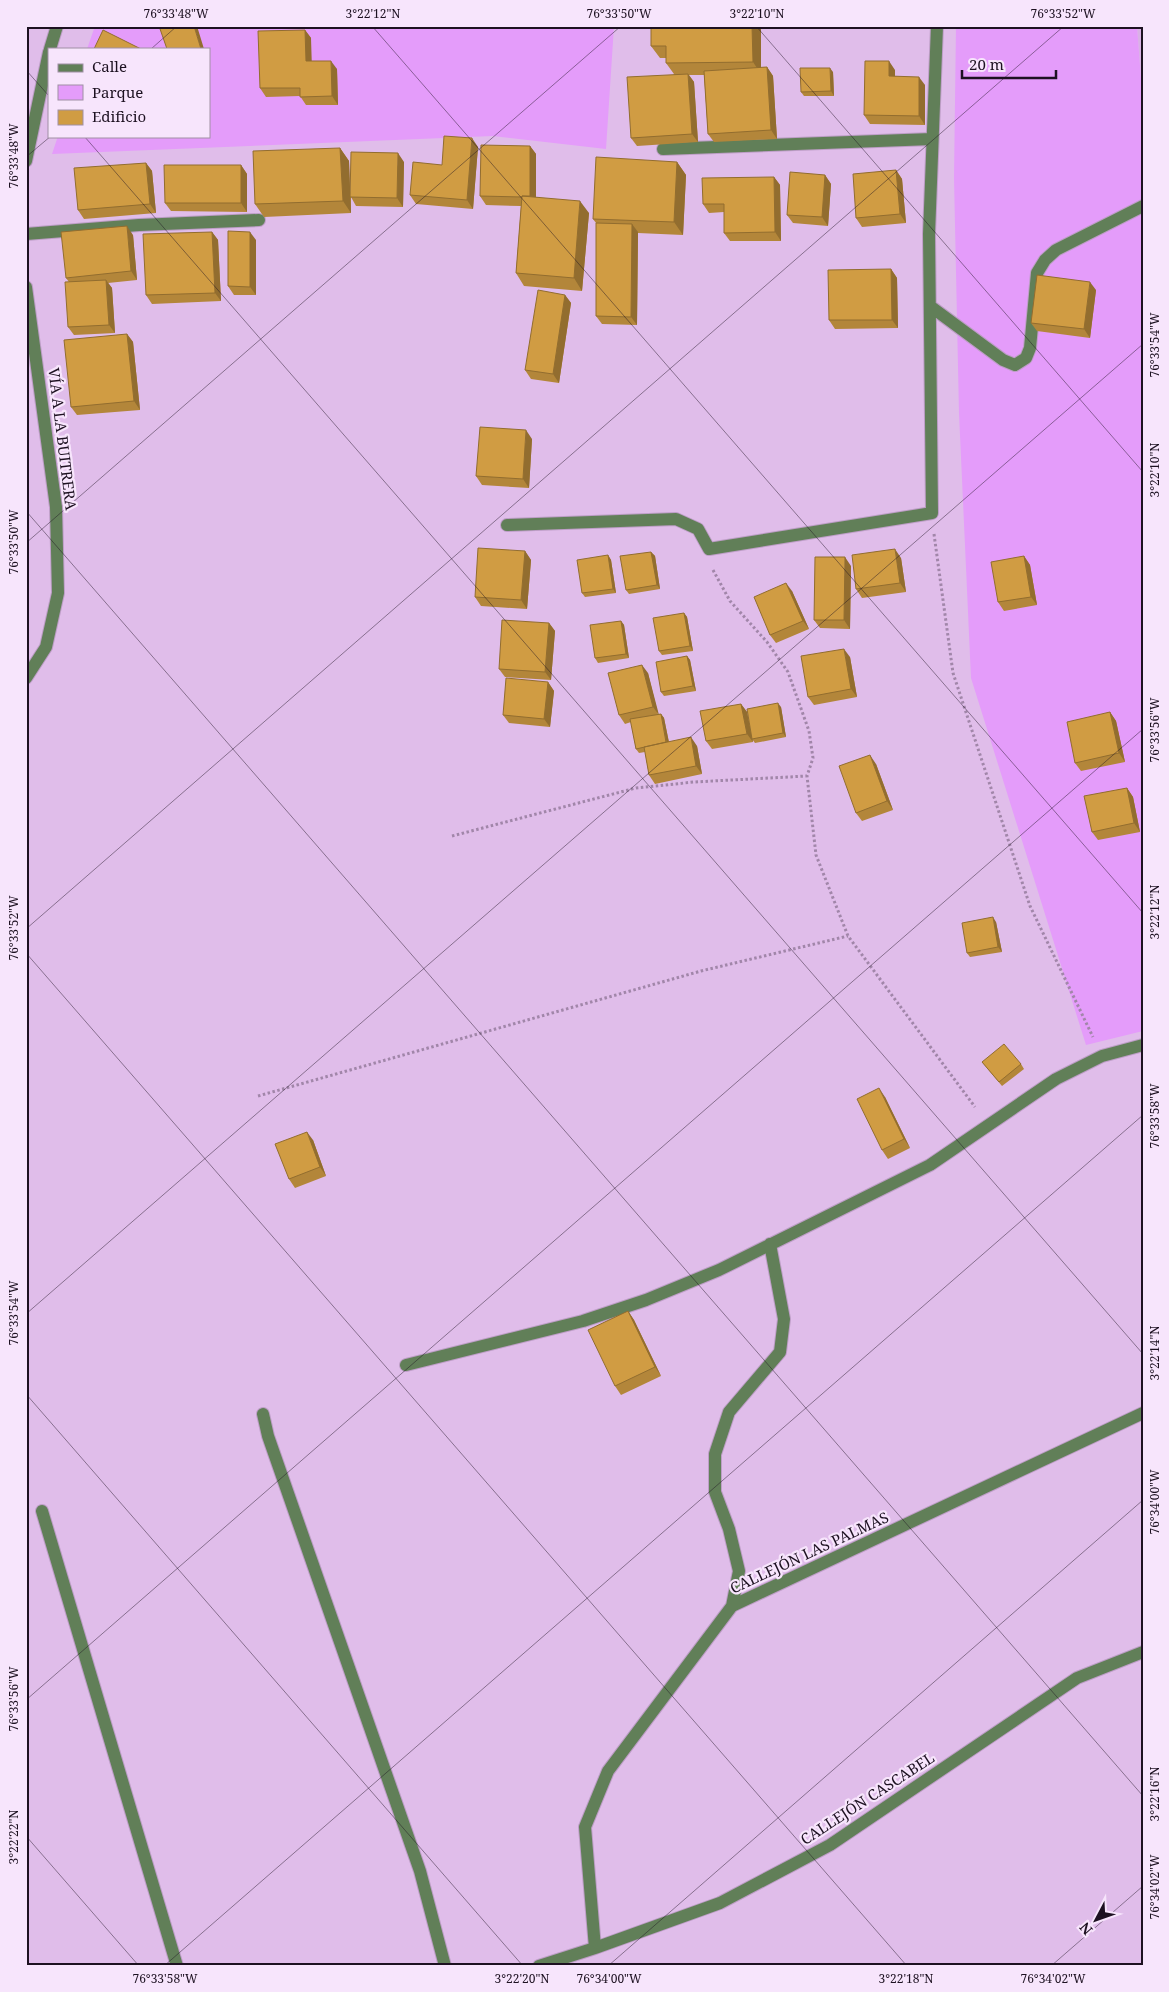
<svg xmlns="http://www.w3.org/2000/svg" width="1169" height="1992" font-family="'Noto Serif',serif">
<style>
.built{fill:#d9b1e5}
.green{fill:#e49cfa}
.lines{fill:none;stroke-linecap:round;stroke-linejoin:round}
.minor-casing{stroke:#bd9ec6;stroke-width:14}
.path{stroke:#a186a9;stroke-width:3;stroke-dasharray:2.5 2.5;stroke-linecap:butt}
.minor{stroke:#617f58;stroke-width:12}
.wall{fill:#b3863a}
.shaded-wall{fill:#926d2f}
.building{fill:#d09c43;stroke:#926d2f}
.ticks{fill:none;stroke:#1d1121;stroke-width:1;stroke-opacity:0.45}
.labels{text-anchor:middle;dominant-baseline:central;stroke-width:4.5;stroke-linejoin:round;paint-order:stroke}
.street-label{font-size:15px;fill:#1d1121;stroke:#f7e5fc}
.neatline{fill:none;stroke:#1d1121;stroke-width:2}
.ticks-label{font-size:12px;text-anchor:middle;fill:#1d1121}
</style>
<rect width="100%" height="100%" fill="#e0bdea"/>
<path class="built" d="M 1137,26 L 1143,26 L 1143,105 Z"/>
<path class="green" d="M 95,26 L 614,26 L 606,149 L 493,136 L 52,154 L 58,136 L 209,136 L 209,49 L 87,49 Z
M 956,26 L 1137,26 L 1143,105 L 1143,1031 L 1086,1045 L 971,678 L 959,413 L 954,178 Z"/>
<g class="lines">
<defs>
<path id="minor" d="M 50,49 L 57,26
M 663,149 L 932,139
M 26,161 L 49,52
M 26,234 L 139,225 L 259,220
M 26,287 L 56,507 L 58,593 L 46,647 L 26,678
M 930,306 L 1003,360 L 1015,365 L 1026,358 L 1030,348 L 1037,273 L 1045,260 L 1056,250 L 1143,206
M 507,525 L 676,519 L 698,529 L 709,549 L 932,513 L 929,234 L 937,26
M 406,1365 L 583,1321 L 646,1300 L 719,1270 L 930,1165 L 1056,1079 L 1102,1056 L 1143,1045
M 263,1414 L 268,1436 L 420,1871 L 445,1966
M 42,1511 L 177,1966
M 732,1606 L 739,1571 L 729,1529 L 715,1492 L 715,1454 L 729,1412 L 780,1352 L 784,1319 L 770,1244
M 595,1948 L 585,1827 L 608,1771 L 732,1606 L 1143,1413
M 539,1966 L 595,1948 L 720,1903 L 830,1845 L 1077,1678 L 1143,1652"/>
</defs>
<use href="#minor" class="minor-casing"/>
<path class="path" d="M 934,534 L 953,673 L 1030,906 L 1093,1037
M 713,570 L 730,601 L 767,642 L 788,672 L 809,731 L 813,758 L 807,776 L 816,855 L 848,936 L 975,1107
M 452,836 L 636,788 L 694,782 L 807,776
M 258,1096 L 701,971 L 848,936"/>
<use href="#minor" class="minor"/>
</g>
<path class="wall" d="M 761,26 L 761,68 L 767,67 L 773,76 L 777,139 L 714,142 L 708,134 L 704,75 L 689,75 L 694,82 L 698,142 L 637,146 L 631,138 L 674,74 L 666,63 L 666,58 L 660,58 L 651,46 Z
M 305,30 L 311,38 L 311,61 L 337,69 L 338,105 L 306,105 L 300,96 L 266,97 L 260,88 Z
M 895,70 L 895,76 L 925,85 L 925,125 L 870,124 L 864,115 Z
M 833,72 L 834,96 L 804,96 L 801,92 Z
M 530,146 L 536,154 L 536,197 L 589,213 L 582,291 L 524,286 L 516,273 L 521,206 L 486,205 L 480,196 Z
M 478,147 L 473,209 L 416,204 L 410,195 Z
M 340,148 L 349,161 L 350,192 L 404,162 L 403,207 L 356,206 L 351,197 L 351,213 L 264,217 L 255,204 Z
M 677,162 L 686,175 L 683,235 L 638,233 L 637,325 L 602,324 L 596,316 L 596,223 L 593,219 Z
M 146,163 L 152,171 L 156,213 L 84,219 L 78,210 Z
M 241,165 L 247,174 L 247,212 L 171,211 L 165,203 Z
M 896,170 L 902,179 L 906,223 L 862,227 L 856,218 Z
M 825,175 L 831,184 L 828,226 L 793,223 L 787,215 Z
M 774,177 L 780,185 L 781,241 L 730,241 L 724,233 L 724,212 L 709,213 L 703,204 Z
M 212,232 L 218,240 L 221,301 L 152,304 L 146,295 Z
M 133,235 L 137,280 L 108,283 L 112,288 L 115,333 L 74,335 L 68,327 L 69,282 L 66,278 Z
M 256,240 L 256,295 L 234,295 L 228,286 Z
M 891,269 L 897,278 L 898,328 L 835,329 L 829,320 Z
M 1096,290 L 1090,338 L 1037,331 L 1031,323 Z
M 565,295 L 571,303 L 559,383 L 531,379 L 525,370 Z
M 127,334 L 133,342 L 140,410 L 77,415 L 71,407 Z
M 532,439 L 529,488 L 482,485 L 476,476 Z
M 525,551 L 531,560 L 527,609 L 481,606 L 475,597 Z
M 651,552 L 655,556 L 660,589 L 629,594 L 626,590 Z
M 608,555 L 611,560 L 616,593 L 585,597 L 582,593 Z
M 1024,556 L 1030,565 L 1037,605 L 1004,611 L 998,602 Z
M 901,558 L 906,592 L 862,598 L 856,589 Z
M 851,566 L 850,629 L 820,628 L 814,620 Z
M 792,591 L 809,629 L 776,643 L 770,635 Z
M 684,613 L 687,617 L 693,651 L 662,655 L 659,651 Z
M 621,621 L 624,625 L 629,658 L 598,663 L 595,658 Z
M 549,623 L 555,631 L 551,680 L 505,677 L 499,669 Z
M 687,656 L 690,660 L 696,691 L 664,696 L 661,692 Z
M 850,657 L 857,697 L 814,705 L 808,697 Z
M 648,673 L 658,714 L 661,714 L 664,718 L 669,742 L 697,746 L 702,774 L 655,784 L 649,775 L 645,752 L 639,753 L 636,749 L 631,722 L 625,724 L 619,715 Z
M 548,682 L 554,691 L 550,727 L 509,723 L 503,715 Z
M 741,704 L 747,712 L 753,742 L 712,749 L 706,741 Z
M 781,707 L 786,737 L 755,743 L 752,739 Z
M 1110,712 L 1116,721 L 1125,762 L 1081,771 L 1075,763 Z
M 876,764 L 893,810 L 862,821 L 856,813 Z
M 1127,788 L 1133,797 L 1140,832 L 1098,840 L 1092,832 Z
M 996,922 L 1002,952 L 970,957 L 967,953 Z
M 982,1062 L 1021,1064 L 1024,1069 L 1002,1086 Z
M 885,1097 L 910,1148 L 888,1159 L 882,1150 Z
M 313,1140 L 326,1176 L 295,1188 L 289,1179 Z
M 628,1311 L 634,1320 L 661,1376 L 621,1395 L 615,1386 Z"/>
<path class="shaded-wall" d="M 194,26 L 197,26 L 204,49 L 201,49 Z
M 752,26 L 761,26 L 761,74 L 753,62 Z
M 305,30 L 311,38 L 312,70 L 306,61 Z
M 331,61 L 337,69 L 338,105 L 332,96 Z
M 889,61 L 895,70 L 895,84 L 889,76 Z
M 767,67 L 773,76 L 777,139 L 771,130 Z
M 830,68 L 833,72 L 834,96 L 831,91 Z
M 688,74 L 694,82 L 698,142 L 692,134 Z
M 919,77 L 925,85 L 925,125 L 919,116 Z
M 472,138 L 478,147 L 473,209 L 467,200 Z
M 530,146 L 536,154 L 536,206 L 530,197 Z
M 340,148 L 349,161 L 351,213 L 343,201 Z
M 398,153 L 404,162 L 403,207 L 397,198 Z
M 677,162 L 686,175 L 683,235 L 674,222 Z
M 146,163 L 152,171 L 156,213 L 150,204 Z
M 241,165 L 247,174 L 247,212 L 241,203 Z
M 896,170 L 902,179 L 906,223 L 900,214 Z
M 825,175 L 831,184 L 828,226 L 822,217 Z
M 774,177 L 780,185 L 781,241 L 775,232 Z
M 580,201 L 589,213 L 582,291 L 574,278 Z
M 632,224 L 638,232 L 637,325 L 631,317 Z
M 127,226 L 133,235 L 137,280 L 131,271 Z
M 212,232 L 218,240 L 221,301 L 215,293 Z
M 250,232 L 256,240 L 256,295 L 250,287 Z
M 891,269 L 897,278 L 898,328 L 892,320 Z
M 106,280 L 112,288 L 115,333 L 109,325 Z
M 1090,282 L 1096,290 L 1090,338 L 1084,329 Z
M 565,295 L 571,303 L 559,383 L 553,374 Z
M 127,334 L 133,342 L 140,410 L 134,401 Z
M 526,430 L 532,439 L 529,488 L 523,479 Z
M 895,549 L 901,558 L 906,592 L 900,583 Z
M 525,551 L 531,560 L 527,609 L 521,600 Z
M 651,552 L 655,556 L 660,589 L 657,585 Z
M 608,555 L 611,560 L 616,593 L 613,589 Z
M 1024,556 L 1030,565 L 1037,605 L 1031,597 Z
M 845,557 L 851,566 L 850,629 L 844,620 Z
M 786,583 L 792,591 L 809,629 L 803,621 Z
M 684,613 L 687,617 L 693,651 L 690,646 Z
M 621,621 L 624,625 L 629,658 L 626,654 Z
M 549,623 L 555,631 L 551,680 L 545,672 Z
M 844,649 L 850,657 L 857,697 L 851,689 Z
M 687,656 L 690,660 L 696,691 L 693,686 Z
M 642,665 L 648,673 L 659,715 L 653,707 Z
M 548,682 L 554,691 L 550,727 L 544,719 Z
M 778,703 L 781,707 L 786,737 L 783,733 Z
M 741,704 L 747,712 L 753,742 L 747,734 Z
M 1110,712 L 1116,721 L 1125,762 L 1119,753 Z
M 661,714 L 664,718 L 670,748 L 667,744 Z
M 691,737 L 697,746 L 702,774 L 696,766 Z
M 870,755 L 876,764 L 893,810 L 887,801 Z
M 1127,788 L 1133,797 L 1140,832 L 1134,823 Z
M 993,917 L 996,922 L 1002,952 L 998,947 Z
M 879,1088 L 885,1097 L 910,1148 L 904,1139 Z
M 307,1132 L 313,1140 L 326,1176 L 320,1167 Z
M 628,1311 L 634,1320 L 661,1376 L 655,1367 Z"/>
<path class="building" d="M 159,26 L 194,26 L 201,49 L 167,49 Z
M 651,26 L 752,26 L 753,62 L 666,63 L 666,46 L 651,46 Z
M 103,30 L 141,49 L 94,49 Z
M 305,30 L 306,61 L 331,61 L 332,96 L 300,97 L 300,88 L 260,88 L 258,31 Z
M 865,61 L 889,61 L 889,76 L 919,77 L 919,116 L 864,115 Z
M 767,67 L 771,130 L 708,134 L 704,71 Z
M 800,68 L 830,68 L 831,91 L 801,92 Z
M 688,74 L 692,134 L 631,138 L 627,77 Z
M 444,136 L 472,138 L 467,200 L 410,195 L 413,162 L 442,165 Z
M 481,145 L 530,146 L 530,196 L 522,196 L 522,197 L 480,196 Z
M 340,148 L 343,201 L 255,204 L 253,151 Z
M 351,152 L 398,153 L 397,198 L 350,197 Z
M 596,157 L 677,162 L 674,222 L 593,219 Z
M 146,163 L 150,204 L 78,210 L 74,168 Z
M 164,165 L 241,165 L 241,203 L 165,203 Z
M 896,170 L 900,214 L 856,218 L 853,174 Z
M 790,172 L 825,175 L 822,217 L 787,215 Z
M 774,177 L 775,232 L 724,233 L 724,204 L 703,204 L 702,178 Z
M 522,196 L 580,201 L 574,278 L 516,273 Z
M 596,223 L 632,224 L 631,317 L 596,316 Z
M 127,226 L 131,271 L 66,278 L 61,232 Z
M 228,231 L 250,232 L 250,287 L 228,286 Z
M 212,232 L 215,293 L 146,295 L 143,234 Z
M 891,269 L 892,320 L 829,320 L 828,270 Z
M 1037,275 L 1090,282 L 1084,329 L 1031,323 Z
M 106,280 L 109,325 L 68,327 L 65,282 Z
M 538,290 L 565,295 L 553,374 L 525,370 Z
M 127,334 L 134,401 L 71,407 L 64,340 Z
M 480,427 L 526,430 L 523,479 L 476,476 Z
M 478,548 L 525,551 L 521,600 L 475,597 Z
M 895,549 L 900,583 L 856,589 L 852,555 Z
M 651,552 L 657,585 L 626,590 L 620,556 Z
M 608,555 L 613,589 L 582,593 L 577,560 Z
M 1024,556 L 1031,597 L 998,602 L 991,562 Z
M 815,557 L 845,557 L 844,620 L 814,620 Z
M 786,583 L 803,621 L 770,635 L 754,597 Z
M 684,613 L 690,646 L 659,651 L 653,618 Z
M 502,620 L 549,623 L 545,672 L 499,669 Z
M 621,621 L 626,654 L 595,658 L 590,625 Z
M 844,649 L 851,689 L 808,697 L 801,656 Z
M 687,656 L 693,686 L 661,692 L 656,662 Z
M 642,665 L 653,707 L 619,715 L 608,673 Z
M 506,678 L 548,682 L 544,719 L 503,715 Z
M 778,703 L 783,733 L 752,739 L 747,709 Z
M 741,704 L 747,734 L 706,741 L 700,711 Z
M 1110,712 L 1119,753 L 1075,763 L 1067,722 Z
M 661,714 L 666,742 L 636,749 L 630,719 Z
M 691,737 L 696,766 L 649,775 L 644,747 Z
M 870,755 L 887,801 L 856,813 L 839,766 Z
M 1127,788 L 1134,823 L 1092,832 L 1084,796 Z
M 993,917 L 998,947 L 967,953 L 962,923 Z
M 1004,1044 L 1021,1064 L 999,1082 L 982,1062 Z
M 879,1088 L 904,1139 L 882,1150 L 857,1099 Z
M 307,1132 L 320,1167 L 289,1179 L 275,1144 Z
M 628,1311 L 655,1367 L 615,1386 L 588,1330 Z"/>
<path class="ticks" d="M 372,26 L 1143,913M 756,26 L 1143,472M 1139,26 L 1143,30M 151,49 L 177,26M 26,70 L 49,96M 84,136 L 1143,1354M 26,157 L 51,136M 26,511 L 1143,1796M 26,543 L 621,26M 26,929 L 1064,26M 26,953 L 907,1966M 26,1314 L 1143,344M 26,1394 L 523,1966M 26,1700 L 1143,729M 26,1836 L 139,1966M 164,1966 L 1143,1115M 608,1966 L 1143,1500M 1051,1966 L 1143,1886"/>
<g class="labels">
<g class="street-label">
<text transform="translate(63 439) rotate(83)">VÍA A LA BUITRERA</text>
<text transform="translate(809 1552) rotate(-25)">CALLEJÓN LAS PALMAS</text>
<text transform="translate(867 1798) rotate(-33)">CALLEJÓN CASCABEL</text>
</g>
</g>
<rect width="1169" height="1992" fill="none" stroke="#f7e5fc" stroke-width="55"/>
<rect x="48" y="48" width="162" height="90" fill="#f7e5fc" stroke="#a090a4"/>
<rect x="58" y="64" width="25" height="8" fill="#617f58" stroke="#a090a4"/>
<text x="92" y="72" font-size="15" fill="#1d1121">Calle</text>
<rect x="58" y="85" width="25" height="15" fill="#e49cfa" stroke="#a090a4"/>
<text x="92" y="98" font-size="15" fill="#1d1121">Parque</text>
<rect x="58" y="110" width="25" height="15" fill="#d09c43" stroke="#a090a4"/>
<text x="92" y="122" font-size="15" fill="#1d1121">Edificio</text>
<g transform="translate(1096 1920) rotate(229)" stroke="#f7e5fc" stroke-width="4" paint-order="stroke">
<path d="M0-4L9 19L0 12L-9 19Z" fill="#1d1121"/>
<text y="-8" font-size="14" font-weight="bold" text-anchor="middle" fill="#1d1121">N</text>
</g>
<path d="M962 70v8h94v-8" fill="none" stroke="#1d1121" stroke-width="2.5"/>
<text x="969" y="70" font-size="15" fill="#1d1121" stroke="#f7e5fc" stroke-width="4" paint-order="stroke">20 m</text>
<rect x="28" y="28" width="1114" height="1936" class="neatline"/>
<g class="ticks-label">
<text x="176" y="18">76°33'48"W</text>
<text x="373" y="18">3°22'12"N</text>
<text x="619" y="18">76°33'50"W</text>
<text x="757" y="18">3°22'10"N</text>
<text x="1063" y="18">76°33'52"W</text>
<text transform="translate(14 156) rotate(-90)" y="4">76°33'48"W</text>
<text transform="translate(1155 345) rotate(-90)" y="4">76°33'54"W</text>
<text transform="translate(1155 470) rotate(-90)" y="4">3°22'10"N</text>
<text transform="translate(14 542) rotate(-90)" y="4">76°33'50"W</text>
<text transform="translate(1155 730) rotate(-90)" y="4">76°33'56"W</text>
<text transform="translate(1155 912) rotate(-90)" y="4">3°22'12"N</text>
<text transform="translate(14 928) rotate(-90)" y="4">76°33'52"W</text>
<text transform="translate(1155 1116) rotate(-90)" y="4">76°33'58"W</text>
<text transform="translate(14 1313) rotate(-90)" y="4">76°33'54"W</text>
<text transform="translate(1155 1353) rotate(-90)" y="4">3°22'14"N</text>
<text transform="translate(1155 1502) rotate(-90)" y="4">76°34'00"W</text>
<text transform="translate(14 1699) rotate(-90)" y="4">76°33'56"W</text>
<text transform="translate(1155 1794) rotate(-90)" y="4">3°22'16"N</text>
<text transform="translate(14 1837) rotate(-90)" y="4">3°22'22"N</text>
<text transform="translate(1155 1887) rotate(-90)" y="4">76°34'02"W</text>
<text x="165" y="1983">76°33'58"W</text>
<text x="522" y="1983">3°22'20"N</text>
<text x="609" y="1983">76°34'00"W</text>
<text x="906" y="1983">3°22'18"N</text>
<text x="1053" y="1983">76°34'02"W</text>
</g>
</svg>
